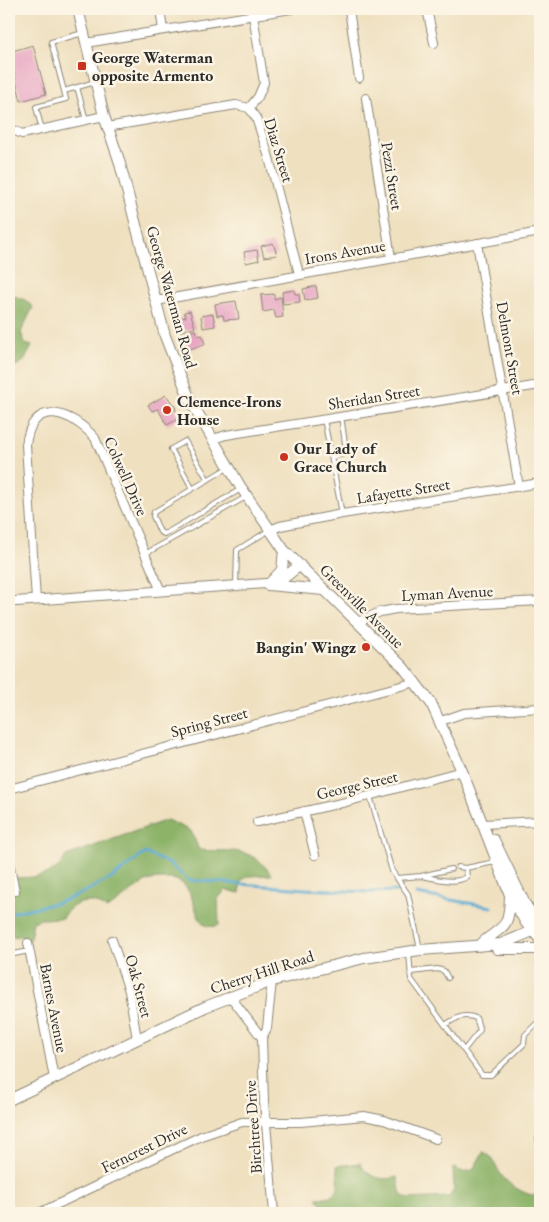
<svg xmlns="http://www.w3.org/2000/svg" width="549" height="1222" font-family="'EB Garamond',serif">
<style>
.forest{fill:#8db369;stroke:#5c6f4a}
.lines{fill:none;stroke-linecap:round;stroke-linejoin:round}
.stream{stroke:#57a8d2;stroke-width:3}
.building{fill:#e7a5c3}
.service-casing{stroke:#8d8676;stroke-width:6}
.minor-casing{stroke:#8d8676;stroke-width:10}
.tertiary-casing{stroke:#8d8676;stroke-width:11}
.secondary-casing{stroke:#8d8676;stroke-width:12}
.service{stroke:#fff;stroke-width:4}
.minor{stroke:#fff;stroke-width:8}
.tertiary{stroke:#fff;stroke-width:9}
.secondary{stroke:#fff;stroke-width:10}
.poi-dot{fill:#c8321e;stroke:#fcf5e5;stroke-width:2}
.labels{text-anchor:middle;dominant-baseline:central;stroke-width:5;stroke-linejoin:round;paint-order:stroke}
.poi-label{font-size:16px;font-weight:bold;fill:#2b2b2b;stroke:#fcf5e5;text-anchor:start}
.street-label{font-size:16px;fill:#2b2b2b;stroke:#fcf5e5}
</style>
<rect width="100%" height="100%" fill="#fcf5e5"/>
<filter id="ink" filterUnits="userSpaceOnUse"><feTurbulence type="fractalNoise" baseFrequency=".02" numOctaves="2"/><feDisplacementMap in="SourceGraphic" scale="10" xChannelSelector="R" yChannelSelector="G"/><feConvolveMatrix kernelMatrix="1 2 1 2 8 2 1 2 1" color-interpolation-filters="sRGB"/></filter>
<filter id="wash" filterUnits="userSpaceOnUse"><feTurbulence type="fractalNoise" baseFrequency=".0096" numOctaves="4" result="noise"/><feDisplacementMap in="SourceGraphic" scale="20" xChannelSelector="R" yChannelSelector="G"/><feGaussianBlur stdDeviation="1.12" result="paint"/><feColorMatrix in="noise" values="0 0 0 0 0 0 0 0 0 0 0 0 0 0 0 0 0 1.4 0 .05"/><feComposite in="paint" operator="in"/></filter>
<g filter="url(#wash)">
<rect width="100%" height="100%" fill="#efe0c0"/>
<path class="forest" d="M 9,294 L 25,300 L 33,307 L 21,332 L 25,344 L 32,346 L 24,361 L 9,370 Z
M 167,820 L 191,831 L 199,850 C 234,853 248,844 272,875 L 248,876 L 241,881 L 240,893 L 225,890 L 218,899 L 219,925 C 186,937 204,874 164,879 C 159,879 152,879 148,881 C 137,885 121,902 106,909 C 92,896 71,902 62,918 L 41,919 L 33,922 L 29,943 L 21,936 L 9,937 L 9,867 L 14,878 C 35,877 55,878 66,856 Z
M 483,1152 C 493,1155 495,1165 500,1173 C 507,1185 524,1194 536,1196 L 540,1193 L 540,1213 L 326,1213 L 324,1207 L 317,1198 C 343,1196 339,1188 337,1166 L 360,1163 C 368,1178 382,1181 397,1177 L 401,1195 L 409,1199 L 449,1197 L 454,1190 L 453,1168 L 463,1172 L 473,1170 Z"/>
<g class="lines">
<path class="stream" d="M 416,894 L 492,907
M 9,913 L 57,903 L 78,895 L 112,878 L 145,853 L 170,864 L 188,880 L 305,889 L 370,892 L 398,891"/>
</g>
<g id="blocks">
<path class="building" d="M 33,45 L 46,94 L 21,101 L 9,52 Z
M 273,243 L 277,255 L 264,257 L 261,246 Z
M 257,250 L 259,260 L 246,263 L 244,252 Z
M 316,286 L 318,298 L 305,300 L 303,289 Z
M 294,290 L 295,294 L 299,294 L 300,302 L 283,304 L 282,292 Z
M 274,294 L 274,299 L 281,297 L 283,317 L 276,318 L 274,310 L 263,312 L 261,295 Z
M 236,301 L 239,319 L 224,320 L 223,315 L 217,316 L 215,304 Z
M 190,311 L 195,328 L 181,331 L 178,319 L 186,317 L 184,312 Z
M 213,314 L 215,326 L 203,328 L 201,316 Z
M 195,330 L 197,336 L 202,335 L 205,344 L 187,350 L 184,340 L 188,338 L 186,333 Z
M 166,395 L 176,408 L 175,409 L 180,418 L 167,425 L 158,409 L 152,411 L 148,405 Z"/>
</g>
</g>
<g filter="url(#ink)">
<use href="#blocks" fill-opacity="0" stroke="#8d8676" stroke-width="1"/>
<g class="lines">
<defs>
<path id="service" d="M 83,33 L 51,42 L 64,91 L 95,82
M 77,87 L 86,120
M 42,130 L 36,107 L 66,99 L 64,91
M 324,419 L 342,514
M 331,457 L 343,454 L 346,450 L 341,416
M 229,467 L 154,512 L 153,516 L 160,532 L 164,534 L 168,532 L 241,489
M 192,488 L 171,449 L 185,441 L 208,480
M 145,554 L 246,497
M 236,587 L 237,550 L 268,531
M 370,796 L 392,871 L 408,894 L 420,949
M 466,868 L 495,862
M 451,869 L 421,876 C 435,878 454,885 467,877 L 466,868 L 458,867
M 397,878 L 421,876
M 409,952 L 411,979 L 482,1075 L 491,1075 L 524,1044 L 525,1035 L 540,1020
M 9,955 L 29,951
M 411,972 L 437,969 L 444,971 L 448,978
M 445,1025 C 456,1018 463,1013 476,1018 L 480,1030 L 464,1050
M 540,1129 L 538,1140 L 540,1145"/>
<path id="minor" d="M 160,9 L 163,30
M 349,9 L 359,78
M 427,9 L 434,43
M 86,43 L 291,9
M 366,98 L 391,258
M 249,108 L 256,118 L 268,154 L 299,274
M 249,108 L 258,97 L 264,83 L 252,9
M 107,127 L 236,105 L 249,108
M 9,128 L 22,134 L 104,116
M 477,243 L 519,487
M 156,301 L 540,232
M 213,439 L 226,435 L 540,385
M 270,530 L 280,526 L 342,514 L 540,483
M 36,600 L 26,445 C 32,396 72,412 95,438 L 161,591
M 358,622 L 380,612 L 396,609 L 540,601
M 441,721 L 464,713 L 540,708
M 9,789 L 416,682
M 304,811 L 315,855
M 257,822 L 346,802 L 462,771
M 484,824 L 540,821
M 9,863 L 15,891
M 112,940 L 129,991 L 137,1039
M 28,943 L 54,1078
M 272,981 L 267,1028 L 262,1038 L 264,1102 L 274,1213
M 230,996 L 262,1038
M 39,1213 L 201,1136 L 242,1122 L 301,1122 L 364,1116 L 384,1120 L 436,1139"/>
<path id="tertiary" d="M 9,602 L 273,583"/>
<path id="secondary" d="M 78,9 L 104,116 L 119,160 L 165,336 L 190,400 L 240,486 L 284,550 L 403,667 L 431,703 L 462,771 L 510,895 L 526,923 L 540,939
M 280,581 L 300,565
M 268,585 L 324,590
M 268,585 L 282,570 L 284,550
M 494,840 L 525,904 L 540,926
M 479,946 C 501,924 509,934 510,896
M 497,949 L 540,949
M 9,1100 L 205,1007 L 272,981 L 364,958 L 420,950 L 501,944 L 540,928"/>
</defs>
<use href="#service" class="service-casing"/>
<use href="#minor" class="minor-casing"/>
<use href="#tertiary" class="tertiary-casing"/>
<use href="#secondary" class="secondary-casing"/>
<use href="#service" class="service"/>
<use href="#minor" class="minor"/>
<use href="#tertiary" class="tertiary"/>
<use href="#secondary" class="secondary"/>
</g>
</g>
<g class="poi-dot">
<rect x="77" y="61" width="10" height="10" rx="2.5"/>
<circle cx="167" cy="410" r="5"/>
<circle cx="284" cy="457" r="5"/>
<circle cx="366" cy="647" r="5"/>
</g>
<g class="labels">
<g class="poi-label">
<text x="92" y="57">George Waterman<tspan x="92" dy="18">opposite Armento</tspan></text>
<text x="177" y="401">Clemence-Irons<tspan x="177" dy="18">House</tspan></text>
<text x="294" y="448">Our Lady of<tspan x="294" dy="18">Grace Church</tspan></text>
<text x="356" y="647" text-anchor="end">Bangin' Wingz</text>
</g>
<g class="street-label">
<text transform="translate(279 150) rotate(73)">Diaz Street</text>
<text transform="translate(392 176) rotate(81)">Pezzi Street</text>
<text transform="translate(345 252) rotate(-10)">Irons Avenue</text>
<text transform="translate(172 297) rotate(74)">George Waterman Road</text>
<text transform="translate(510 348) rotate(80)">Delmont Street</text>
<text transform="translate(374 397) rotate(-9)">Sheridan Street</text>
<text transform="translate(126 476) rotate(66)">Colwell Drive</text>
<text transform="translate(403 491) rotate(-9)">Lafayette Street</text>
<text transform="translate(447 593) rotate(-3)">Lyman Avenue</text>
<text transform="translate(362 606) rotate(45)">Greenville Avenue</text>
<text transform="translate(209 722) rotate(-15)">Spring Street</text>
<text transform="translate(357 785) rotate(-13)">George Street</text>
<text transform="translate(262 972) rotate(-18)">Cherry Hill Road</text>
<text transform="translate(139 986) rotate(75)">Oak Street</text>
<text transform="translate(54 1008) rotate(79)">Barnes Avenue</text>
<text transform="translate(253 1127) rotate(-94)">Birchtree Drive</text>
<text transform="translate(144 1148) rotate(-26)">Ferncrest Drive</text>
</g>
</g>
<rect width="549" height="1222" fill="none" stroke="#fcf5e5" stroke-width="30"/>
</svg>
